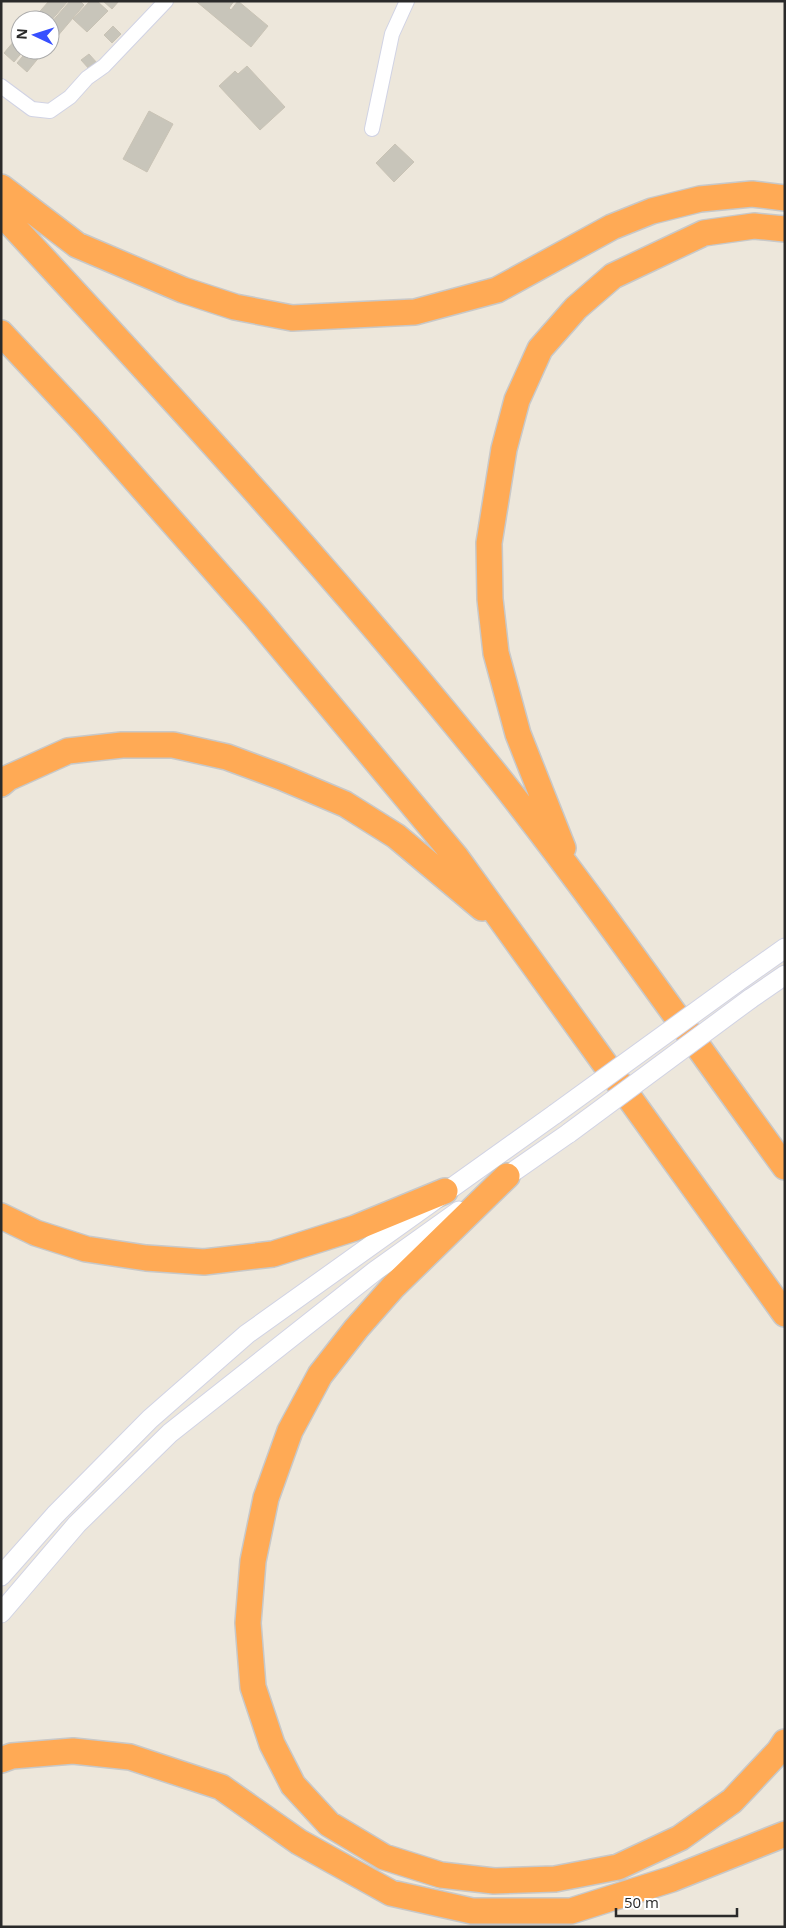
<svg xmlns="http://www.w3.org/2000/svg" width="786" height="1928" font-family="'Open Sans',sans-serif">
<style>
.building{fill:#c8c5ba;stroke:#c9c3b5}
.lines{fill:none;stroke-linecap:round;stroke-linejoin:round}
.street-casing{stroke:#d1d3e4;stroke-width:16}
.secondary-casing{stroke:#d1d3e4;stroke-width:21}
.highway-casing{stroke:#c8c8c8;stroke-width:28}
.street{stroke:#fff;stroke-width:14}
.secondary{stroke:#fff;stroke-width:19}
.highway{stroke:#fa5;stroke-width:25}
.secondary-bridge-casing{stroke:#d1d3e4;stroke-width:21;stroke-linecap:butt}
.secondary-bridge{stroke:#fff;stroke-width:19}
</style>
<rect width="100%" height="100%" fill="#ede7db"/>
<path class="building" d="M 49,1 L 68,1 L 50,22 L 50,20 L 36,20 L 34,18 Z
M 70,1 L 80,1 L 84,5 L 56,38 L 50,33 L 50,24 Z
M 90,1 L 97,1 L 108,11 L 87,32 L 73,19 Z
M 103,1 L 119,1 L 112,9 Z
M 198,1 L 234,1 L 229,8 L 231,10 L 238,1 L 268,26 L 251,47 L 197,2 Z
M 113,26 L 121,34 L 112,43 L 104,35 Z
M 20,34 L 20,50 L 24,50 L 14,62 L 4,53 Z
M 28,50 L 45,50 L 27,72 L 17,63 Z
M 89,54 L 98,64 L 90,70 L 81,60 Z
M 247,66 L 285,107 L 260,130 L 219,86 L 235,71 L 238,74 Z
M 149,111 L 173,124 L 147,172 L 123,159 Z
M 395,144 L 414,162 L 394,182 L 376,163 Z"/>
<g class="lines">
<defs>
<path id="street" d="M 1,86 L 32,109 L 50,111 L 70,97 L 87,78 L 104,66 L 166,1
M 372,129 L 392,34 L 407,1"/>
<path id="secondary" d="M 737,982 L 785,948
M 750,999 L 785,975
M 497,1183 L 569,1133
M 1,1576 L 55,1515 L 150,1419 L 247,1334 L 555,1114
M 1,1613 L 77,1524 L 170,1433 L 375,1271 L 459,1211"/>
<path id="highway" d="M 1,187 L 77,245 L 183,290 L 235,307 L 292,318 L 415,312 L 497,290 L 612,227 L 652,211 L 700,199 L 752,194 L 785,198
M 1,213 C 172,397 341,581 498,777 C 598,903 690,1037 785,1167
M 1,333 L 87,425 L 256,617 L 456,857 L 785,1314
M 1,784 L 8,778 L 68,751 L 122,745 L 173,745 L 227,757 L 281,777 L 345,804 L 396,836 L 482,908
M 563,848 L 518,734 L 496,653 L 490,599 L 489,543 L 504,449 L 517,400 L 540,349 L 576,308 L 613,276 L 704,233 L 754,226 L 785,229
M 507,1176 L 393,1287 L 356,1329 L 320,1375 L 290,1431 L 266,1498 L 253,1561 L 248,1623 L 253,1687 L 272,1744 L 293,1785 L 329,1824 L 384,1857 L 441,1875 L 494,1881 L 555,1879 L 618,1867 L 680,1838 L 732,1801 L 779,1751 L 785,1742
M 1,1216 L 36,1233 L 86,1249 L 146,1258 L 204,1262 L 273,1254 L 355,1228 L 445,1191
M 1,1760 L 12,1756 L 73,1751 L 130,1757 L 221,1787 L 299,1842 L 391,1893 L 472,1911 L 571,1911 L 672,1879 L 785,1834"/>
</defs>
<use href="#street" class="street-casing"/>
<use href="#secondary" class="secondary-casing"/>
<use href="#highway" class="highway-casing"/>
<use href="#street" class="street"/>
<use href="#secondary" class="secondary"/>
<use href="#highway" class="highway"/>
<defs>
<path id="secondary-bridge" d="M 555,1114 L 737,982
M 569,1133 L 750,999"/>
</defs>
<use href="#secondary-bridge" class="secondary-bridge-casing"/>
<use href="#secondary-bridge" class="secondary-bridge"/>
</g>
<rect width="786" height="1928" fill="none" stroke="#2a2a2a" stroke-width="5"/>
<g transform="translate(35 35) rotate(274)"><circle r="24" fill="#ffffff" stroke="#aaaaaa"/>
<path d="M0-4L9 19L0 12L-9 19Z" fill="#374fff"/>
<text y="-8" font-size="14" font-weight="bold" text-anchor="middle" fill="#2a2a2a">N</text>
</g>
<path d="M616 1908v8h121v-8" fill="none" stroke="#2a2a2a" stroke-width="2.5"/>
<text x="624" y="1908" font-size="15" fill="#2a2a2a" stroke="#ffffff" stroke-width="4" paint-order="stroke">50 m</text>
</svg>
